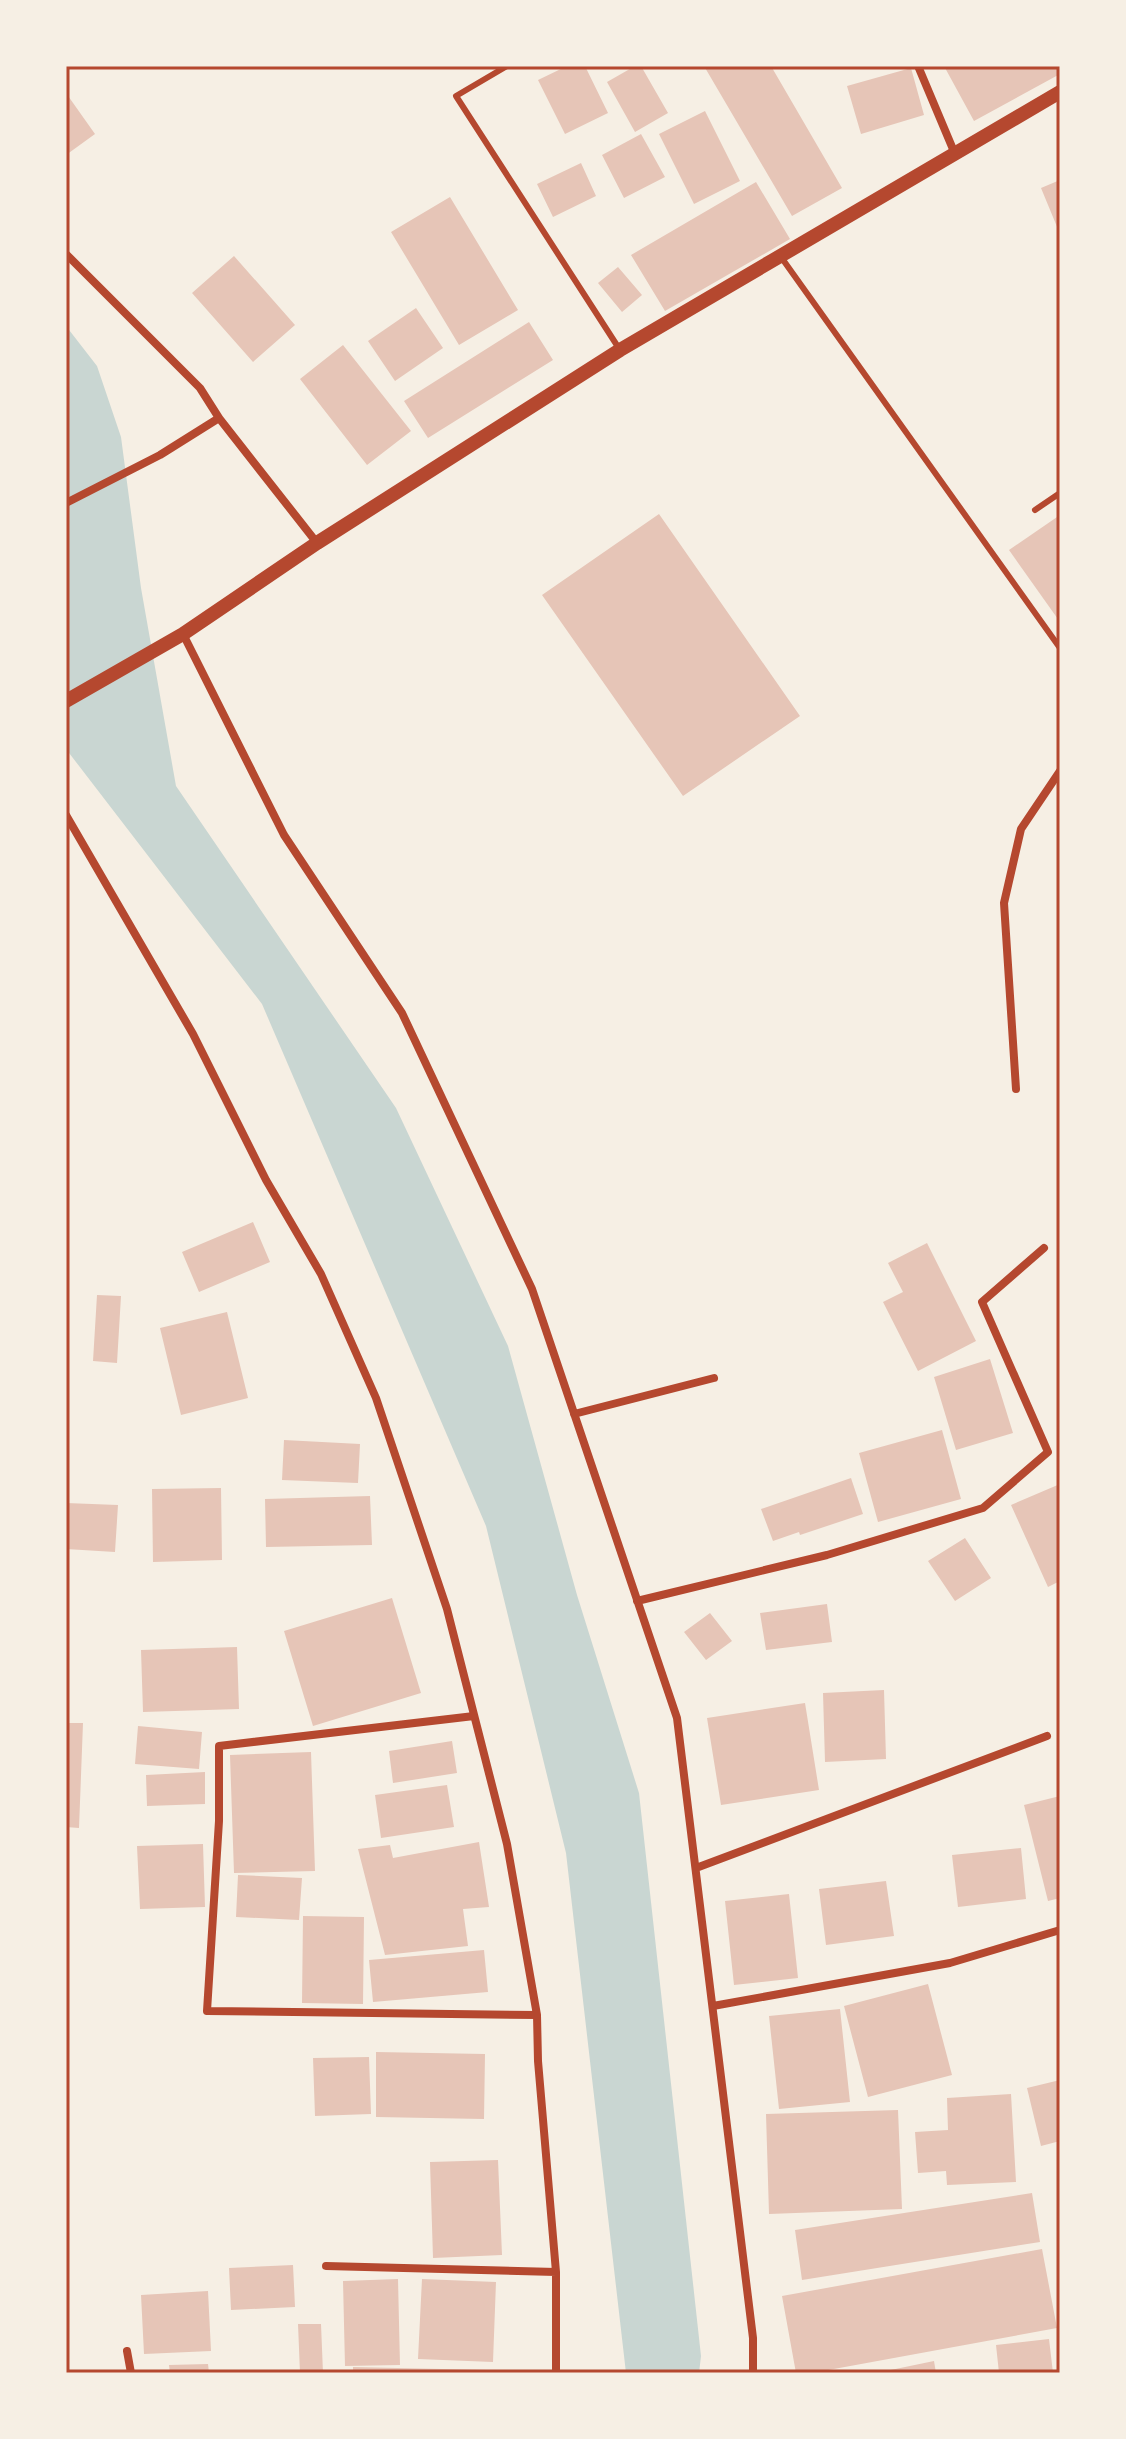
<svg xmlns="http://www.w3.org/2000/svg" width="1126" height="2439" font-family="Figtree,sans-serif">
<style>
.water{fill:#c9d6d2}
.building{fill:#e6c5b7}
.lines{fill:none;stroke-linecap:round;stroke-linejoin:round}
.service{stroke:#b5482f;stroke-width:6}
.minor{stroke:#b5482f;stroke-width:8}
.tertiary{stroke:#b5482f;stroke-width:14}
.neatline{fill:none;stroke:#b5482f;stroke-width:3}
</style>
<rect width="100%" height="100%" fill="#f6efe4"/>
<path class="water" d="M 66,326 L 97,366 L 121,437 L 141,588 L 176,786 L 396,1108 L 508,1346 L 577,1595 L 639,1793 L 701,2356 L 699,2373 L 626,2373 L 566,1853 L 486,1526 L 262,1004 L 66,749 Z"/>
<path class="building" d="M 567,66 L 585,66 L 608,113 L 565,134 L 538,80 Z
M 635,66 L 641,66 L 668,113 L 635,132 L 607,82 Z
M 704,66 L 771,66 L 842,188 L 792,216 Z
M 944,66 L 1060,66 L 1060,74 L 974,121 Z
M 911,68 L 924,115 L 861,134 L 847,86 Z
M 66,93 L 95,134 L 66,155 Z
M 705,111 L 740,181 L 694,204 L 659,134 Z
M 641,134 L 665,177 L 624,198 L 602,155 Z
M 581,163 L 596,196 L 553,217 L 537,184 Z
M 1060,180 L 1060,234 L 1041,188 Z
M 756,182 L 790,239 L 665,311 L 631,255 Z
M 450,197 L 518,310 L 459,345 L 391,232 Z
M 234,256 L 295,325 L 253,362 L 192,293 Z
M 618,267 L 642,295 L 622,312 L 598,283 Z
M 416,308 L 443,348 L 395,381 L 368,341 Z
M 529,322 L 553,360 L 428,438 L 404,401 Z
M 343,345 L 411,431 L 367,465 L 300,379 Z
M 659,514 L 800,716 L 683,796 L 542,595 Z
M 1060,515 L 1060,622 L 1009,550 Z
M 253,1222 L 270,1262 L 199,1292 L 182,1252 Z
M 927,1243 L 976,1341 L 918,1371 L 883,1302 L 903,1292 L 888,1263 Z
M 97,1295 L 121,1296 L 117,1363 L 93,1361 Z
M 227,1312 L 248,1398 L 181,1415 L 160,1328 Z
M 990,1359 L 1013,1433 L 956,1450 L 934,1377 Z
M 942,1430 L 961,1499 L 878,1522 L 859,1453 Z
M 284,1440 L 360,1444 L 358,1483 L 282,1480 Z
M 851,1478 L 863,1514 L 800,1535 L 799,1532 L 773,1541 L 761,1509 Z
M 1060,1484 L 1060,1581 L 1048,1587 L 1011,1505 Z
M 221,1488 L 222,1560 L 153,1562 L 152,1489 Z
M 370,1496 L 372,1545 L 266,1547 L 265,1499 Z
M 66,1503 L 118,1505 L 115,1552 L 66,1549 Z
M 965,1538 L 991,1578 L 955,1601 L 928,1561 Z
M 392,1598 L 421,1693 L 313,1726 L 284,1631 Z
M 827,1604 L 832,1642 L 766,1650 L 760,1613 Z
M 710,1613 L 732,1641 L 706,1660 L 684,1632 Z
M 237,1647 L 239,1709 L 143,1712 L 141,1650 Z
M 884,1690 L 886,1759 L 825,1762 L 823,1693 Z
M 805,1703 L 819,1790 L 721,1805 L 707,1718 Z
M 66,1723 L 83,1723 L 79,1828 L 66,1827 Z
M 138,1726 L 202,1732 L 199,1769 L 135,1764 Z
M 452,1741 L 457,1773 L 393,1783 L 389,1751 Z
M 311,1752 L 315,1871 L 234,1873 L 230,1755 Z
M 205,1772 L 205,1804 L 147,1806 L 146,1775 Z
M 447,1785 L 454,1827 L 381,1838 L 375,1795 Z
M 1060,1796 L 1060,1898 L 1048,1901 L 1024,1805 Z
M 479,1842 L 489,1907 L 463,1909 L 468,1946 L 385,1955 L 358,1849 L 390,1845 L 393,1858 Z
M 203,1844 L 205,1907 L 140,1909 L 137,1846 Z
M 1021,1848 L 1026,1899 L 958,1907 L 952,1855 Z
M 238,1875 L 302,1878 L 299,1920 L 236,1917 Z
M 886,1881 L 894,1936 L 826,1945 L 819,1889 Z
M 789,1894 L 798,1978 L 734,1985 L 725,1901 Z
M 303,1916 L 364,1917 L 363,2004 L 302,2003 Z
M 484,1950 L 488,1992 L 373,2002 L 369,1960 Z
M 928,1984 L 952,2075 L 868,2097 L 844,2006 Z
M 840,2009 L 850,2102 L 779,2109 L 769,2016 Z
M 376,2052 L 485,2054 L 484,2119 L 376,2117 Z
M 369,2057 L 371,2114 L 315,2116 L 313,2058 Z
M 1060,2080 L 1060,2141 L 1041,2146 L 1027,2088 Z
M 1011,2094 L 1016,2182 L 947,2185 L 946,2171 L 918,2173 L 915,2132 L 948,2130 L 947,2098 Z
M 898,2110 L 902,2209 L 769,2214 L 766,2114 Z
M 498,2160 L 502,2255 L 433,2258 L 430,2162 Z
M 1032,2193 L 1040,2242 L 802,2280 L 795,2230 Z
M 1042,2249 L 1057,2328 L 812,2373 L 796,2373 L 782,2296 Z
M 293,2265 L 295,2307 L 231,2310 L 229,2268 Z
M 398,2279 L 400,2365 L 345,2366 L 343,2281 Z
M 422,2279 L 496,2282 L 493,2362 L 418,2359 Z
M 208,2291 L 211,2351 L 144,2354 L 141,2295 Z
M 298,2324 L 321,2324 L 323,2373 L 300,2373 Z
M 1049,2339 L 1053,2373 L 999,2373 L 996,2345 Z
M 934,2361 L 936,2373 L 881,2373 L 881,2372 Z
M 208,2364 L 209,2373 L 170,2373 L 169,2365 Z
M 353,2367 L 486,2370 L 486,2373 L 353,2373 Z"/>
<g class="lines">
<path class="service" d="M 507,66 L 456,96 L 620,350
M 781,257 L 1060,648
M 1035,510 L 1060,493"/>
<path class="minor" d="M 918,66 L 955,154
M 66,254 L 200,388 L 219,418 L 317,543
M 66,503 L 160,455 L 219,418
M 183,634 L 284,835 L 402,1013 L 532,1289 L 677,1718 L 753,2338 L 753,2373
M 66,815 L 193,1034 L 266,1180 L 321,1274 L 376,1398 L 447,1609 L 507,1844 L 537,2015 L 538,2061 L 556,2272 L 556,2373
M 1016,1089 L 1004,903 L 1021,829 L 1060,771
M 574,1414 L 714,1378
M 637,1601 L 827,1555 L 983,1508 L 1048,1452 L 982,1302 L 1044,1248
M 474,1716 L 219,1746 L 219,1821 L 207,2011 L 537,2015
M 696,1868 L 1047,1736
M 713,2006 L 950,1963 L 1060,1930
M 326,2266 L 556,2272
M 127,2351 L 131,2373"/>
<path class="tertiary" d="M 66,701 L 183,634 L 317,543 L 620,350 L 1060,92"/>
</g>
<rect width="1126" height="2439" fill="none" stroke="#f6efe4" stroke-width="136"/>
<rect x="68" y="68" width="990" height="2303" class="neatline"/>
</svg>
